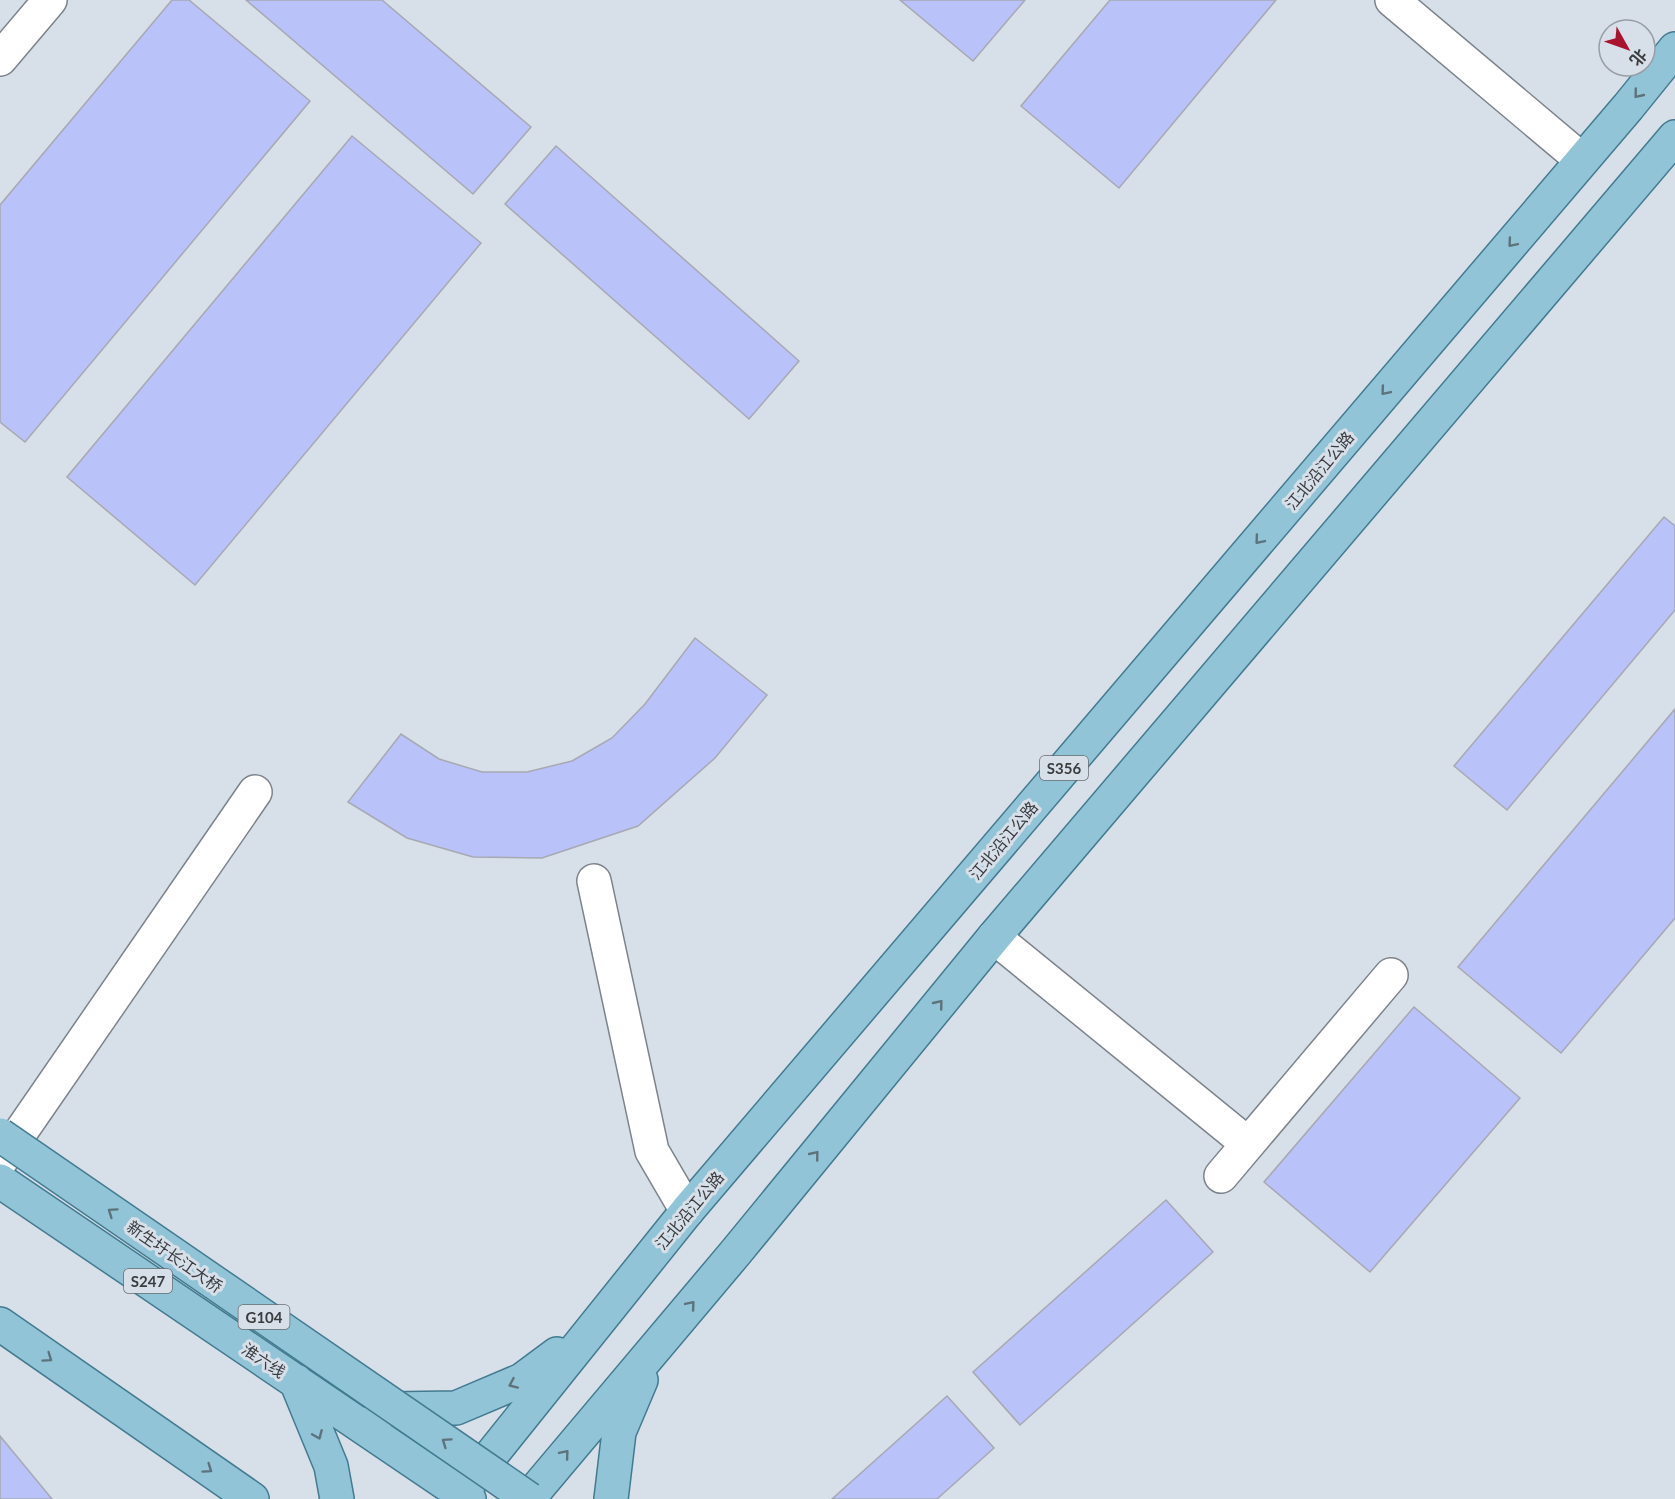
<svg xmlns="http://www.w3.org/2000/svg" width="1675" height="1499" font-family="Lato,'Noto Sans SC',sans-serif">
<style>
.building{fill:#b9c2f9;stroke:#a7a9b2;stroke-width:1.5}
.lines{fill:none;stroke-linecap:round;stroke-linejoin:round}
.minor-casing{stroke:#7c838b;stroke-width:36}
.major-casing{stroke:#427b90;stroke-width:36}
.minor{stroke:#fff;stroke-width:33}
.major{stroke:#91c4d6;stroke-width:33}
.major-bridge-casing{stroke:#427b90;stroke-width:36;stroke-linecap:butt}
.major-bridge{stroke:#91c4d6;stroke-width:33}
.oneway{stroke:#5d737c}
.labels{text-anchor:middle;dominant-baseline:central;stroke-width:6;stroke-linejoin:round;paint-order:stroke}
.shield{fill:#d7dfe8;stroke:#696e72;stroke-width:1.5}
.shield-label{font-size:15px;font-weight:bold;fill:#3a3d40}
.street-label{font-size:16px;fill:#3a3d40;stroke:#d7dfe8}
</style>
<rect width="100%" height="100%" fill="#d7dfe8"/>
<path class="building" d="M 172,0 L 189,0 L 310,101 L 25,442 L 0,422 L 0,205 Z
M 246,0 L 382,0 L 531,127 L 473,194 Z
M 900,0 L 1025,0 L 973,61 Z
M 1110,0 L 1276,0 L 1119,188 L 1021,106 Z
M 352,136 L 481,243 L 195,585 L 67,477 Z
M 556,146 L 799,361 L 749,419 L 505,204 Z
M 1664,517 L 1675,526 L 1675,610 L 1507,810 L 1454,766 Z
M 695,638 L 767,695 L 715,758 L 638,826 L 542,858 L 473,857 L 407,838 L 348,802 L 401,734 L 439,759 L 482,772 L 527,772 L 572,761 L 612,738 L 645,704 Z
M 1675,709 L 1675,918 L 1561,1053 L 1458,967 Z
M 1414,1007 L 1520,1098 L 1370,1272 L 1264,1182 Z
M 1166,1200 L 1213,1252 L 1020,1425 L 973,1372 Z
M 947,1396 L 994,1448 L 937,1499 L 832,1499 Z
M 0,1436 L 52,1499 L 0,1499 Z"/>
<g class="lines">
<defs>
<path id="minor" d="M 1392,0 L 1582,160
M 0,59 L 50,0
M 594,881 L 652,1151 L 687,1211
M 994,937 L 1248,1144
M 0,1162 L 255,792
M 1221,1176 L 1391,975"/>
<path id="major" d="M 0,1181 L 469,1499
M 0,1324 L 252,1499
M 296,1381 L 331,1466 L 337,1499
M 381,1406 L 392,1409 L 456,1408 L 522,1380 L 557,1354
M 456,1499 L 687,1211 L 1628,107 L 1675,49
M 528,1499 L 736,1252 L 994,937 L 1675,137
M 611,1499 L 619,1432 L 641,1380"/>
</defs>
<use href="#minor" class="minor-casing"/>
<use href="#major" class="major-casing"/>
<use href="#minor" class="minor"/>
<use href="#major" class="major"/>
<defs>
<path id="major-bridge" d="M 0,1135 L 529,1499"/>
</defs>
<use href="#major-bridge" class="major-bridge-casing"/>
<use href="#major-bridge" class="major-bridge"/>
</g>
<defs><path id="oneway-chevron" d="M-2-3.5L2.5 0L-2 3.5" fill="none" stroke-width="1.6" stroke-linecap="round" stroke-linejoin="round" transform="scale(1.5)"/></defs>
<g class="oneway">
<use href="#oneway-chevron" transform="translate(1638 94) rotate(129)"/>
<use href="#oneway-chevron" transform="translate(1512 243) rotate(130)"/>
<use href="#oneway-chevron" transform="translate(1385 391) rotate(130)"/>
<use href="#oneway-chevron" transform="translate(1259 540) rotate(130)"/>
<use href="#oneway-chevron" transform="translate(939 1004) rotate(-51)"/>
<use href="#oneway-chevron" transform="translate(815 1155) rotate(-51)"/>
<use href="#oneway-chevron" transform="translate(112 1212) rotate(-145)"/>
<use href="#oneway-chevron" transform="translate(691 1305) rotate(-50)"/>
<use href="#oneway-chevron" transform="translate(48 1358) rotate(35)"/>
<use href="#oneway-chevron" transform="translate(513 1384) rotate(156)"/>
<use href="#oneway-chevron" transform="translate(318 1435) rotate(67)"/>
<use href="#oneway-chevron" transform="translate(446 1442) rotate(-145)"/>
<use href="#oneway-chevron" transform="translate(565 1454) rotate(-50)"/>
<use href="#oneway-chevron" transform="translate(208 1469) rotate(35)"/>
</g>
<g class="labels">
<g class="shield">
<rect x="1040" y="756" width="48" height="24" rx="4.5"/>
<rect x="124" y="1269" width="48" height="24" rx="4.5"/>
<rect x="238.5" y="1305" width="51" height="24" rx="4.5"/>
</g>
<g class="shield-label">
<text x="1064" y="768">S356</text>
<text x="148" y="1281">S247</text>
<text x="264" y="1317">G104</text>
</g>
<g class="street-label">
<text transform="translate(1319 470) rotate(-50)">江北沿江公路</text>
<text transform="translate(1003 840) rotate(-50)">江北沿江公路</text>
<text transform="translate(689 1210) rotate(-50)">江北沿江公路</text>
<text transform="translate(175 1256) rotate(35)">新生圩长江大桥</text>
<text transform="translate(264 1360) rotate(34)">淮六线</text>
</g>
</g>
<g transform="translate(1627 48) rotate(130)"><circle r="28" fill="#d7dfe8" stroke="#989ea5" stroke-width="1.5"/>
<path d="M0-4.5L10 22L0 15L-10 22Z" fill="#aa132e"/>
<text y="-9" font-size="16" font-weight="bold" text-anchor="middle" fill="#3a3d40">北</text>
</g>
</svg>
